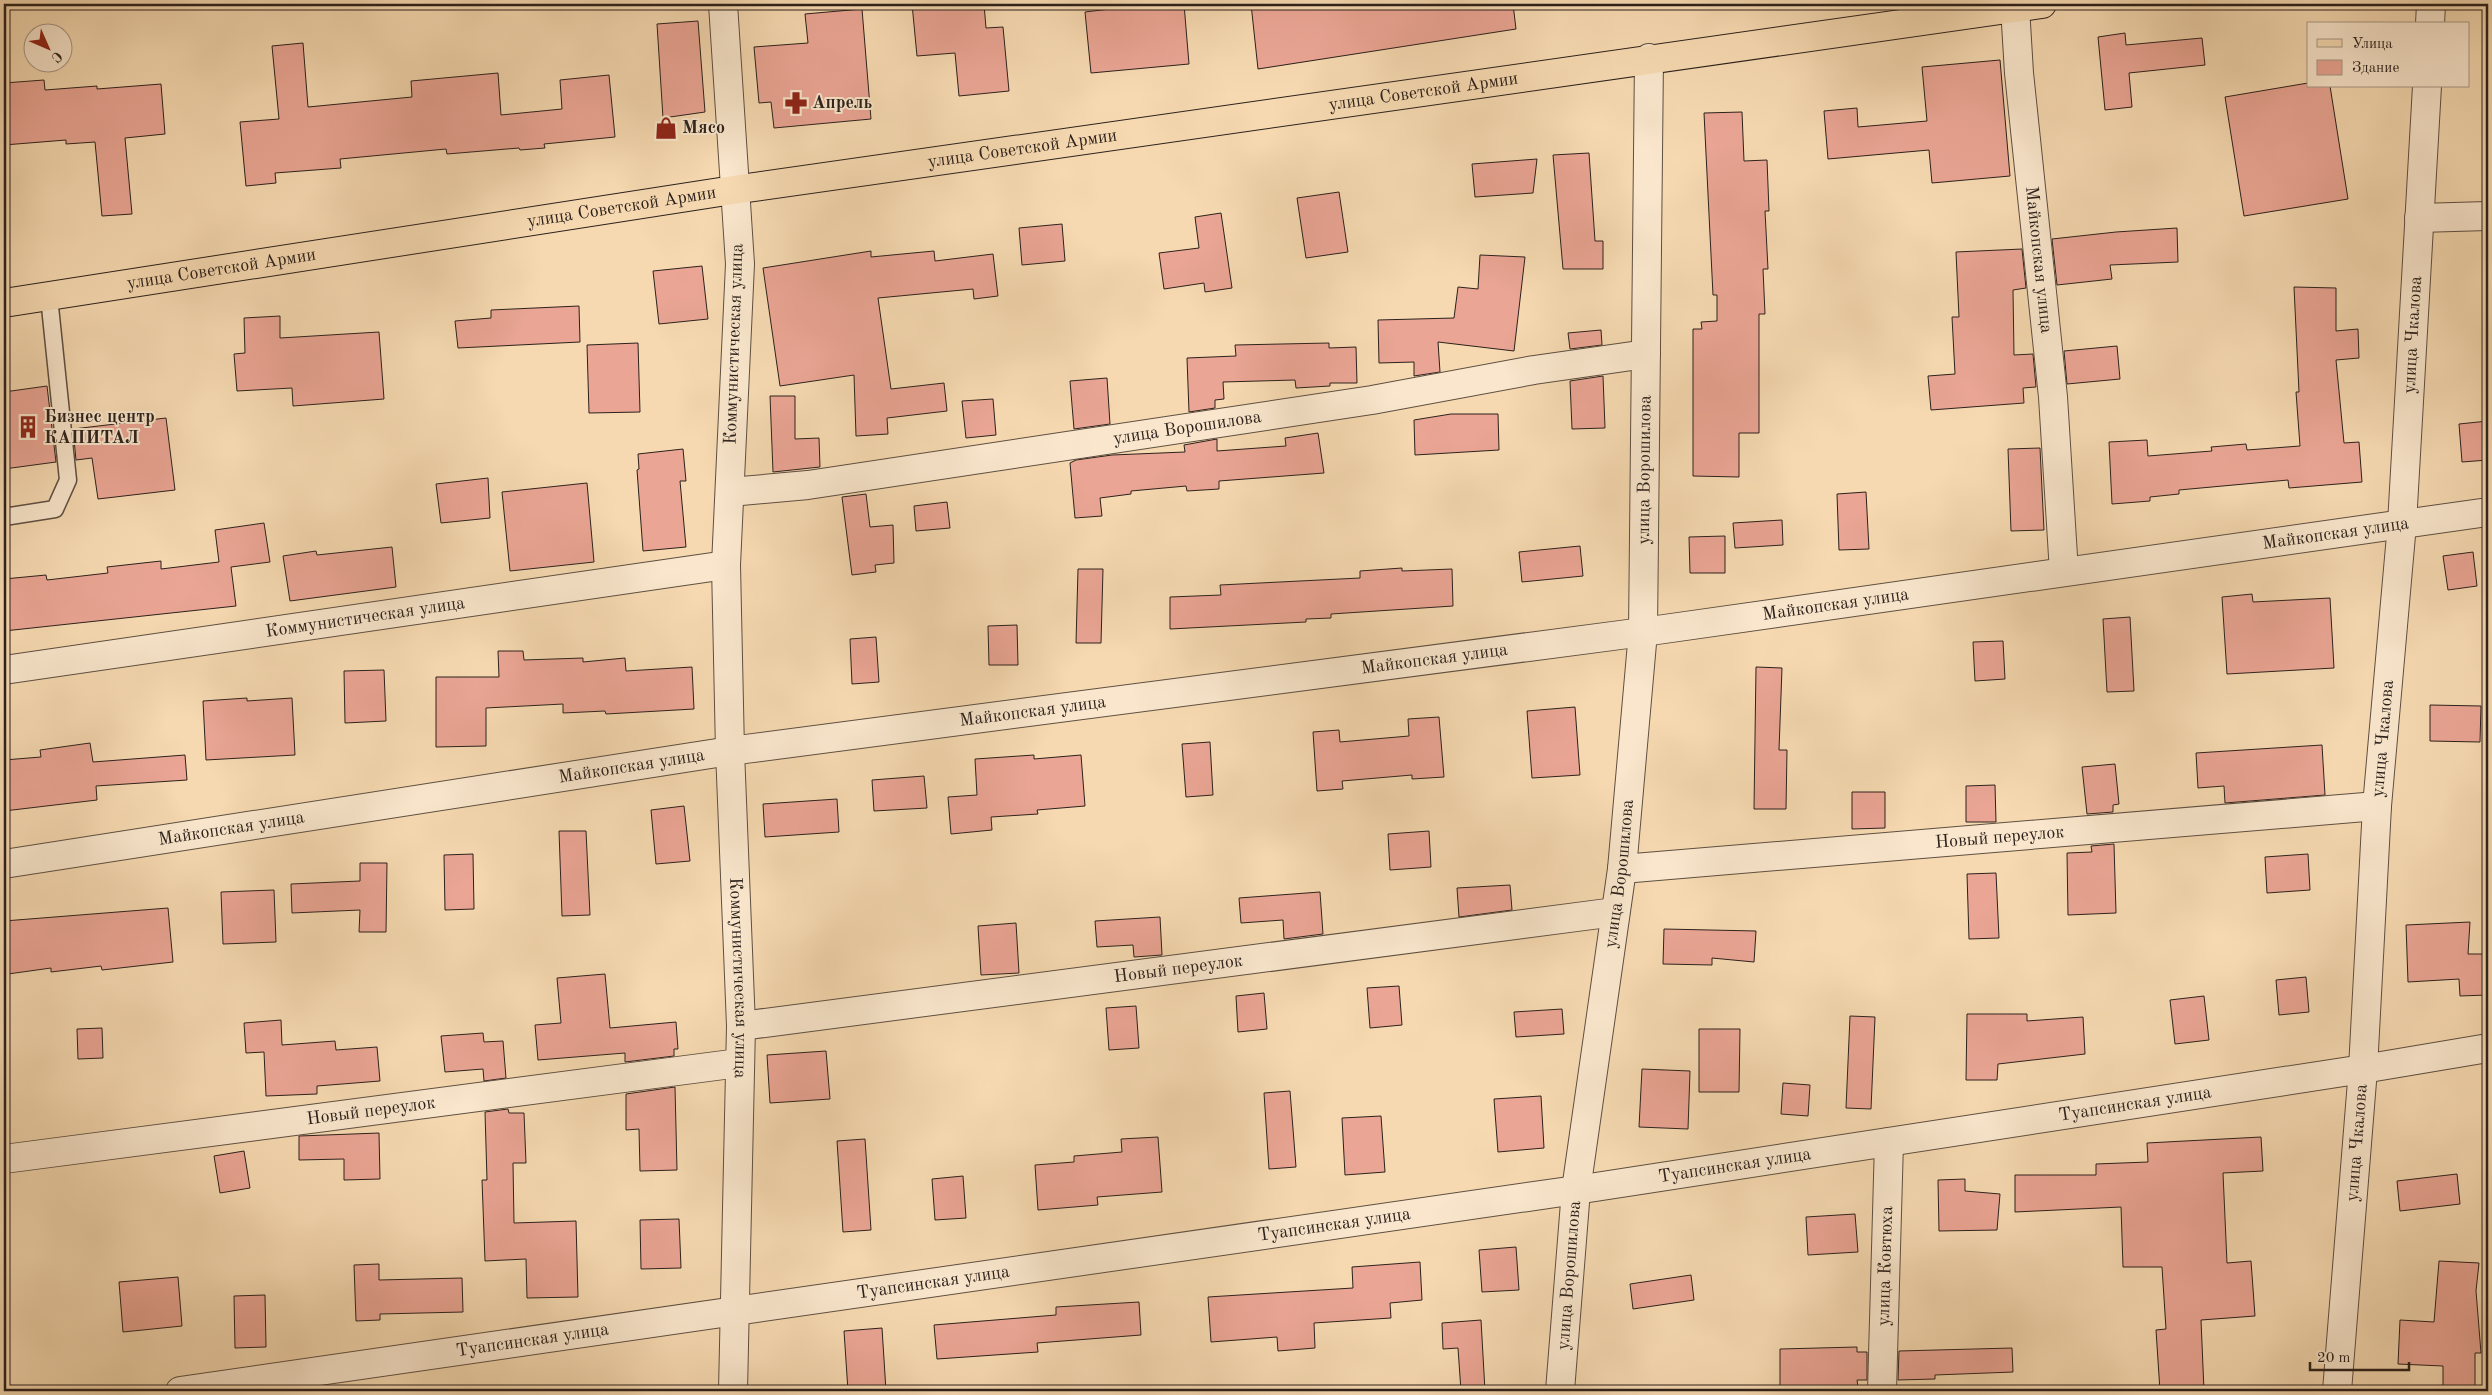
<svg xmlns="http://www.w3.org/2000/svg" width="2492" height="1395" font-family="'Old Standard TT',serif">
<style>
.building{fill:#eaa594;stroke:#2c211c}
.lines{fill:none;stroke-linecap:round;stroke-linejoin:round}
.service-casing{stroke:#5e4f41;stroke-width:19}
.minor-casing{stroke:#5e4f41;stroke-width:30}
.primary-casing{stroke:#2c211c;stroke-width:30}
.service{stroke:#f9e6cc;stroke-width:16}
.minor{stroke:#f9e6cc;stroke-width:28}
.primary{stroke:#f6d9b1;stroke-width:28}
.labels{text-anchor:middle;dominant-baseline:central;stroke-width:4;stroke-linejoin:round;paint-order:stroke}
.street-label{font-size:18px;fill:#2c211c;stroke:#f9e6cc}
.poi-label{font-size:18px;font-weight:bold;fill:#2c211c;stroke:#f9e6cc;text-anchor:start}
</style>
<rect width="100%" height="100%" fill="#f6d9b1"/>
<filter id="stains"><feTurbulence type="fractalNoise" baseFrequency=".004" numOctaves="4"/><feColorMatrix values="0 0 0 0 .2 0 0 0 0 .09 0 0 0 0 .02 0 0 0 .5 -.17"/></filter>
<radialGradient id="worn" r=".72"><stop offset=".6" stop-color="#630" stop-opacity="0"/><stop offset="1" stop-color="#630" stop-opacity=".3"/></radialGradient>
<path class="building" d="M 912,4 L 984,4 L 986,28 L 1003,27 L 1009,91 L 959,96 L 955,53 L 917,56 Z
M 1152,4 L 1184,4 L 1189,64 L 1091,73 L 1085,12 Z
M 1251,4 L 1513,4 L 1516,29 L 1258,69 Z
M 862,9 L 871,119 L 774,128 L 771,102 L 759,103 L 754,47 L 808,43 L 805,14 Z
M 698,21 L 705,112 L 663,118 L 657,24 Z
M 2125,33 L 2126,45 L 2202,38 L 2205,65 L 2129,73 L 2132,107 L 2105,110 L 2098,37 Z
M 303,43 L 308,107 L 412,97 L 411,81 L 498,73 L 501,115 L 562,109 L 560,80 L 609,75 L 615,137 L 544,144 L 545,148 L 520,150 L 519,148 L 447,154 L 446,149 L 340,159 L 341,168 L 275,173 L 276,183 L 246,186 L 240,122 L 279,119 L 272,46 Z
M 2000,60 L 2010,176 L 1932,183 L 1929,150 L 1828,159 L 1824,111 L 1857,108 L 1858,127 L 1927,121 L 1922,67 Z
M 44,80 L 45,90 L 97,86 L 97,89 L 161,84 L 165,134 L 125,138 L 132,214 L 102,216 L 95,142 L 66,144 L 66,140 L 4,145 L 4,83 Z
M 2308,83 L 2308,86 L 2330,86 L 2348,199 L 2244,216 L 2225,97 Z
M 1742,112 L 1744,161 L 1767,160 L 1769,211 L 1765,211 L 1768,269 L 1763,269 L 1765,314 L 1759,314 L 1759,433 L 1739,433 L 1739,477 L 1693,476 L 1693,329 L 1702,329 L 1701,322 L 1717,321 L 1717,295 L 1713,295 L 1704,113 Z
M 1589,153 L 1595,241 L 1603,241 L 1603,269 L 1563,269 L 1553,155 Z
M 1537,159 L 1533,193 L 1475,197 L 1472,164 Z
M 1339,192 L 1348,252 L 1306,258 L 1297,198 Z
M 1221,213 L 1232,288 L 1205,292 L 1204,283 L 1164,289 L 1159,253 L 1199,248 L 1195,217 Z
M 1062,224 L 1065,261 L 1022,265 L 1019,228 Z
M 2177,228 L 2178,262 L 2110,265 L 2112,279 L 2057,285 L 2052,239 L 2116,232 Z
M 2022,249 L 2026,288 L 2013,290 L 2014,355 L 2033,354 L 2036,387 L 2023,388 L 2024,403 L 1931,410 L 1928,376 L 1955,374 L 1952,317 L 1959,317 L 1956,252 Z
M 871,251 L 871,257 L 934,251 L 935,261 L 993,254 L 998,296 L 974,299 L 973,289 L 878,298 L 891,389 L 944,383 L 947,411 L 887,418 L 888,434 L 856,436 L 854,375 L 780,386 L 763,268 Z
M 1480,255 L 1525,257 L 1514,351 L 1438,342 L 1440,372 L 1414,376 L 1414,362 L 1379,363 L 1378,320 L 1454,318 L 1458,287 L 1478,289 Z
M 702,266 L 708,319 L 659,324 L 653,271 Z
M 2294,287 L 2336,288 L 2336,331 L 2358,329 L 2359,358 L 2336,360 L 2344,443 L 2359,442 L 2362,482 L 2289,488 L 2288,480 L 2179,490 L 2179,494 L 2150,497 L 2150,501 L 2112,504 L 2109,442 L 2147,440 L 2148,456 L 2212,451 L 2211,447 L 2246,444 L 2247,450 L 2300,446 L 2296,392 L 2299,392 Z
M 579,306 L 580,342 L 458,348 L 455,321 L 491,318 L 491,310 Z
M 280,316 L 280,338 L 379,332 L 384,399 L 293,406 L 292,388 L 237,391 L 234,354 L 245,353 L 244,318 Z
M 1601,330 L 1602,345 L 1570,349 L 1568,333 Z
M 638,343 L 640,412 L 589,413 L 587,345 Z
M 1329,343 L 1329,348 L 1356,347 L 1357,383 L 1330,383 L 1330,386 L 1296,388 L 1295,380 L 1223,382 L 1224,399 L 1215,400 L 1215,408 L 1189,412 L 1187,358 L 1236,356 L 1235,345 Z
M 2117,346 L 2120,379 L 2067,384 L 2064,351 Z
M 1603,376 L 1605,428 L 1572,429 L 1570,381 Z
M 1107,378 L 1110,424 L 1074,429 L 1070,381 Z
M 47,386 L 56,462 L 4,469 L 4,392 Z
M 770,396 L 795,396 L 795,439 L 819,438 L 820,467 L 773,472 Z
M 993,399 L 996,435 L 966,438 L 962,401 Z
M 1451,414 L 1498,414 L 1499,450 L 1415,455 L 1414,420 Z
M 166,418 L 175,490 L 98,499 L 92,458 L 76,460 L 73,429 Z
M 2488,421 L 2488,460 L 2462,462 L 2459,424 Z
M 1318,433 L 1324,473 L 1219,481 L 1219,489 L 1187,491 L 1186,486 L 1131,491 L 1131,494 L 1100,498 L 1102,516 L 1075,518 L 1070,463 L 1076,460 L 1112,455 L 1185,452 L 1184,445 L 1217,439 L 1217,451 L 1286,446 L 1285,438 Z
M 2040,448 L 2044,530 L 2011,531 L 2008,449 Z
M 683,449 L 686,481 L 680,481 L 686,547 L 643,551 L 637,470 L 639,469 L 638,454 Z
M 488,478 L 490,518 L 441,523 L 436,484 Z
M 587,483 L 594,562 L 510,571 L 502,492 Z
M 1866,492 L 1869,549 L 1839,550 L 1837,494 Z
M 866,494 L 870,527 L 893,525 L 894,563 L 875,565 L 876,572 L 852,575 L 842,497 Z
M 947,502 L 950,528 L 916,531 L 914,506 Z
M 1782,520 L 1783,545 L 1735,548 L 1733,523 Z
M 264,523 L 270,562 L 231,567 L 236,606 L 4,631 L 4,579 L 46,575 L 47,580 L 108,573 L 107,567 L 161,561 L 161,569 L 219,562 L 215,530 Z
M 1725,536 L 1725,573 L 1690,573 L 1689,537 Z
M 1580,546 L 1583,576 L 1522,582 L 1519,552 Z
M 392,547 L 396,587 L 290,601 L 283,556 L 316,551 L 317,555 Z
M 2473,552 L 2477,586 L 2448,590 L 2443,556 Z
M 1402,568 L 1402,571 L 1452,569 L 1453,606 L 1331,614 L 1331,618 L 1306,619 L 1306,622 L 1170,629 L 1170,597 L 1221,595 L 1220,585 L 1360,578 L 1360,571 Z
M 1078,569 L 1103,569 L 1101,643 L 1076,643 Z
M 2252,594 L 2253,602 L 2330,598 L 2334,668 L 2227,674 L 2222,597 Z
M 2130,617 L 2134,691 L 2107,692 L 2103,619 Z
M 1017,625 L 1018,665 L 989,665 L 988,626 Z
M 876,637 L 879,682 L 852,684 L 850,639 Z
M 2003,641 L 2005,679 L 1975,681 L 1973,642 Z
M 498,651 L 523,651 L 524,660 L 583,658 L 583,662 L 625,658 L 626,671 L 692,667 L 694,709 L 606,714 L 605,711 L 563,713 L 563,704 L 486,708 L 486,746 L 436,747 L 436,677 L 499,677 Z
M 1756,667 L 1782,668 L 1779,750 L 1787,750 L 1786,809 L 1754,809 Z
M 384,670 L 386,721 L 345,723 L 344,671 Z
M 247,698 L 247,701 L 292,698 L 295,755 L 206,760 L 203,701 Z
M 2430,705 L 2481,706 L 2480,742 L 2430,741 Z
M 1575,707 L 1580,775 L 1532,778 L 1527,711 Z
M 1439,717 L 1444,777 L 1412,779 L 1412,775 L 1342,781 L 1343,789 L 1317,791 L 1313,732 L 1339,730 L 1340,742 L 1409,736 L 1408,719 Z
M 1210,742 L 1213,795 L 1186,797 L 1182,744 Z
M 90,743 L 93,762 L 185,755 L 187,780 L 96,786 L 97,800 L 4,811 L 4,760 L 41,757 L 40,750 Z
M 2322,745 L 2325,795 L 2225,803 L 2224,786 L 2198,788 L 2196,753 Z
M 1034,755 L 1034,759 L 1081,755 L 1085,806 L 1037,810 L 1038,814 L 991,817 L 992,830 L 951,834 L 948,797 L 977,795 L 975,759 Z
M 2115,764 L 2119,804 L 2113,805 L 2113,812 L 2087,814 L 2082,767 Z
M 924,776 L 927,808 L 874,811 L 872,780 Z
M 1995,785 L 1996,822 L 1966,822 L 1966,786 Z
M 1852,792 L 1885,792 L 1885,828 L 1852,829 Z
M 837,799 L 839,832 L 765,837 L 763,804 Z
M 684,806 L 690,861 L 656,864 L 651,810 Z
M 559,831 L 586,831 L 590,915 L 562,916 Z
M 1429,831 L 1431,867 L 1390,870 L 1388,834 Z
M 2114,844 L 2116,913 L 2068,915 L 2067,853 L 2092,852 L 2091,846 Z
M 473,854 L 474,909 L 445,910 L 444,855 Z
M 2308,854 L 2310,890 L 2267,893 L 2265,857 Z
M 360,863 L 387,863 L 386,932 L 359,932 L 360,910 L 292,913 L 291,884 L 360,881 Z
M 1996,873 L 1999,938 L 1969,939 L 1967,874 Z
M 1510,885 L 1512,910 L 1459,917 L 1457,888 Z
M 274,890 L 276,942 L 223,944 L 221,892 Z
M 1320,892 L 1323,934 L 1284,939 L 1283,920 L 1241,923 L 1239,898 Z
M 168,908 L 173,962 L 102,970 L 101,966 L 51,972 L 51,968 L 8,974 L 4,921 Z
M 1160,917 L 1162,955 L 1134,957 L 1133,945 L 1097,947 L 1095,921 Z
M 2470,922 L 2468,954 L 2486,954 L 2487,995 L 2460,996 L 2459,979 L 2408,982 L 2406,925 Z
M 1016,923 L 1019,973 L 981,975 L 978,926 Z
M 1664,929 L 1756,931 L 1754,962 L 1712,958 L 1712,965 L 1663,964 Z
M 605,974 L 610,1028 L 676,1022 L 678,1049 L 674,1049 L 674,1056 L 625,1062 L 625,1053 L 538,1060 L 535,1025 L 561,1023 L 557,978 Z
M 2306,977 L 2309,1012 L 2279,1015 L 2276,980 Z
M 1399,986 L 1402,1025 L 1370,1028 L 1367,988 Z
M 1264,993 L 1267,1029 L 1238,1032 L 1236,996 Z
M 2204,996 L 2209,1040 L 2175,1044 L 2170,1000 Z
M 1136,1006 L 1139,1048 L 1109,1050 L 1106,1008 Z
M 1562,1009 L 1564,1034 L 1516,1037 L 1514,1012 Z
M 1967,1014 L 2027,1014 L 2027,1021 L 2083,1017 L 2085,1054 L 1998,1064 L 1997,1080 L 1966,1080 Z
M 1850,1016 L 1875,1017 L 1871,1109 L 1846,1108 Z
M 281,1020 L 282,1045 L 335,1041 L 336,1050 L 377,1047 L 380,1081 L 317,1086 L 317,1094 L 266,1096 L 264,1052 L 246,1053 L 244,1023 Z
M 102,1028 L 103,1058 L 78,1059 L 77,1029 Z
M 1699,1029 L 1740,1029 L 1739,1092 L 1699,1092 Z
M 483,1033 L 484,1042 L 503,1041 L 506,1078 L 484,1081 L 483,1069 L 445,1072 L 441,1036 Z
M 826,1051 L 830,1099 L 770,1103 L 767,1055 Z
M 1642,1069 L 1690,1071 L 1688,1129 L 1639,1127 Z
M 1783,1083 L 1810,1085 L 1808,1116 L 1781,1114 Z
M 675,1087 L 677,1170 L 640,1171 L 639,1129 L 626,1130 L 626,1094 Z
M 1290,1091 L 1296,1167 L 1269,1169 L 1264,1093 Z
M 1541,1096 L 1544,1148 L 1498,1152 L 1494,1099 Z
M 508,1109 L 509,1113 L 524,1113 L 526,1163 L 513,1163 L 514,1223 L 576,1221 L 578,1297 L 527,1298 L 526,1259 L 485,1261 L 482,1180 L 487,1180 L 485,1112 Z
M 1381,1116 L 1385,1172 L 1345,1175 L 1342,1118 Z
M 379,1133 L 380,1179 L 344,1180 L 344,1159 L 299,1160 L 299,1136 Z
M 1158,1137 L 1162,1192 L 1097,1197 L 1098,1205 L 1038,1210 L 1035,1165 L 1074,1162 L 1074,1156 L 1122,1152 L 1121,1139 Z
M 2261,1137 L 2263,1171 L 2223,1173 L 2227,1263 L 2251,1261 L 2255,1316 L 2201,1320 L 2204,1391 L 2160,1391 L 2156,1330 L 2166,1329 L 2162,1267 L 2123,1267 L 2121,1207 L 2015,1212 L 2015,1175 L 2096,1175 L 2096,1164 L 2148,1162 L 2147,1143 Z
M 865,1139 L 871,1230 L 843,1232 L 837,1141 Z
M 244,1151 L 250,1188 L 220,1193 L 214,1156 Z
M 2457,1174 L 2460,1204 L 2400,1211 L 2397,1181 Z
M 963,1176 L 966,1218 L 935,1220 L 932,1179 Z
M 1965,1179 L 1965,1191 L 2000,1194 L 1997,1230 L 1939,1231 L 1938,1180 Z
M 1855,1214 L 1858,1252 L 1808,1255 L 1806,1217 Z
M 679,1219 L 681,1268 L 641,1269 L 640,1220 Z
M 1516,1247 L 1519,1290 L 1482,1292 L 1479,1250 Z
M 2439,1261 L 2479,1263 L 2476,1291 L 2481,1353 L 2475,1353 L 2475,1391 L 2443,1391 L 2443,1366 L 2398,1364 L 2400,1320 L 2434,1322 Z
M 1420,1262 L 1422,1300 L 1390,1303 L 1391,1318 L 1314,1323 L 1315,1348 L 1278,1351 L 1277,1337 L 1211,1342 L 1208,1297 L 1353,1288 L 1352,1267 Z
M 379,1264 L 379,1280 L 462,1278 L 463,1312 L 380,1314 L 380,1320 L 356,1321 L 354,1265 Z
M 1691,1275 L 1694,1300 L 1633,1309 L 1630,1284 Z
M 178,1277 L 182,1326 L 123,1332 L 119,1282 Z
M 265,1295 L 266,1347 L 235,1348 L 234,1296 Z
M 1139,1302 L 1141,1335 L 1037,1343 L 1038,1352 L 937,1359 L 934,1325 L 1056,1315 L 1056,1307 Z
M 1481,1320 L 1485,1391 L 1461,1391 L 1458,1348 L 1443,1349 L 1442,1323 Z
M 882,1328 L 886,1391 L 848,1391 L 844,1331 Z
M 1857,1347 L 1857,1352 L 1867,1352 L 1867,1380 L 1857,1380 L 1858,1387 L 1780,1388 L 1780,1349 Z
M 2012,1348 L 2013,1372 L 1935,1375 L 1935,1379 L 1898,1380 L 1899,1351 Z"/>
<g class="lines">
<defs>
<path id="service" d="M 4,517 L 55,509 L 68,480 L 49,297"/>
<g id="minor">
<path id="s1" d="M 723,4 L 740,264 L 726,565 L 730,751 L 741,1026 L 733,1391"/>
<path id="s2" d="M 2015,7 L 2019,73 L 2053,397 L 2064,572"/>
<path d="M 2430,24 L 2431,4"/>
<path d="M 2419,218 L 2488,216"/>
<path id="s3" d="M 730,492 L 808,485 L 1372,400 L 1534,370 L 1646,354"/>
<path id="s4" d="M 4,670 L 726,565"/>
<path id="s5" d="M 4,864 L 730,751 L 1643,632 L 2488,512"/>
<path id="s6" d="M 1622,869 L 2377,806"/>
<path id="s7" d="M 741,1026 L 1615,912"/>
<path id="s8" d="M 4,1159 L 739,1063"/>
<path id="s9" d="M 180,1391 L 1576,1190 L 2363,1069 L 2488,1048"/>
<path id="s10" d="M 1560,1391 L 1576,1190 L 1622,869 L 1643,632 L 1649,58"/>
<path id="s11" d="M 1882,1391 L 1889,1142"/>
<path id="s12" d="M 2337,1391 L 2363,1069 L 2377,806 L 2402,524 L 2427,86"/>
</g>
<g id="primary">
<path id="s13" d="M 4,303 L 733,190 L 2042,4"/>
</g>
</defs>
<use href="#service" class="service-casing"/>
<use href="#minor" class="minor-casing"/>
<use href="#primary" class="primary-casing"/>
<use href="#service" class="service"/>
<use href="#minor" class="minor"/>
<use href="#primary" class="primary"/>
</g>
<defs>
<symbol id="pharmacy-bare" viewBox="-9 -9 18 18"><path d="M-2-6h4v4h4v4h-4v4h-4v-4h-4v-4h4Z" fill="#8f2418" stroke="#f9e6cc" stroke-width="2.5" paint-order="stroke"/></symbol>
<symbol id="shop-bare" viewBox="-9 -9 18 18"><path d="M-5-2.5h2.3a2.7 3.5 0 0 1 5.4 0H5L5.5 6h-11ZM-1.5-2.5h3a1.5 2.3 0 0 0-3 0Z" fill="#8f2418" stroke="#f9e6cc" stroke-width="2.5" paint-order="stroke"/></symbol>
<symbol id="building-bare" viewBox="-9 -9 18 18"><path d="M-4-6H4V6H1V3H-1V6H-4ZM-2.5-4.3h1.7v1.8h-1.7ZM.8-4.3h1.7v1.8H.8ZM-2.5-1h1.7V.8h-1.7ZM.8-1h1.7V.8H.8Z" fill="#8f2418" stroke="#f9e6cc" stroke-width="2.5" paint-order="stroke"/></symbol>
</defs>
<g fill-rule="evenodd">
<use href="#pharmacy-bare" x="780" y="87" width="32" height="32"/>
<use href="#shop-bare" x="650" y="112" width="32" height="32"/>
<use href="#building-bare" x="12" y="411" width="32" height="32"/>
</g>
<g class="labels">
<g class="street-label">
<text stroke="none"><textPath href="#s13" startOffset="1435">улица Советской Армии</textPath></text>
<text stroke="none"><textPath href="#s13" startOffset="1030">улица Советской Армии</textPath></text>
<text stroke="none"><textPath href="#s13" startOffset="625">улица Советской Армии</textPath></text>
<text stroke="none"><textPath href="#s2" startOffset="254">Майкопская улица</textPath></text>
<text stroke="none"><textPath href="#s13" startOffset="220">улица Советской Армии</textPath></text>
<text stroke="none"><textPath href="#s12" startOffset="1059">улица Чкалова</textPath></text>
<text transform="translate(734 344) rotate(-88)">Коммунистическая улица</text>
<text stroke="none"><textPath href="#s3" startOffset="462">улица Ворошилова</textPath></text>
<text stroke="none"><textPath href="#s10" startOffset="926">улица Ворошилова</textPath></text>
<text stroke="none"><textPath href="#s5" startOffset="2355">Майкопская улица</textPath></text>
<text stroke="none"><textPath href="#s5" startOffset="1850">Майкопская улица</textPath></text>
<text stroke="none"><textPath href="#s4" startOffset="365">Коммунистическая улица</textPath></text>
<text stroke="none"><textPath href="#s5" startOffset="1445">Майкопская улица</textPath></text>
<text stroke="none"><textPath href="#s5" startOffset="1040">Майкопская улица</textPath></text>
<text stroke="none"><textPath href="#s12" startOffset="654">улица Чкалова</textPath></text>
<text stroke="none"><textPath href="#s5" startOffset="635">Майкопская улица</textPath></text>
<text stroke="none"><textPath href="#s5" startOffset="230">Майкопская улица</textPath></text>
<text stroke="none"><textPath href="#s6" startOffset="379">Новый переулок</textPath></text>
<text stroke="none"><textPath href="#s10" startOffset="521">улица Ворошилова</textPath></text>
<text stroke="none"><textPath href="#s7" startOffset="441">Новый переулок</textPath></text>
<text stroke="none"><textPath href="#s1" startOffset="975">Коммунистическая улица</textPath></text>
<text stroke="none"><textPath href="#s9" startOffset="1976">Туапсинская улица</textPath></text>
<text stroke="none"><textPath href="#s8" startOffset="370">Новый переулок</textPath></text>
<text stroke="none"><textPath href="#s12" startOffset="249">улица Чкалова</textPath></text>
<text stroke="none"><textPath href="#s9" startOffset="1571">Туапсинская улица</textPath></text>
<text stroke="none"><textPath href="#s9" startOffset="1166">Туапсинская улица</textPath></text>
<text stroke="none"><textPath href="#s11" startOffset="125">улица Ковтюха</textPath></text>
<text stroke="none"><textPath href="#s10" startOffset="116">улица Ворошилова</textPath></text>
<text stroke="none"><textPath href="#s9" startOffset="761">Туапсинская улица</textPath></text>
<text stroke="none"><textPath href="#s9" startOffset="356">Туапсинская улица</textPath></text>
</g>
<g class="poi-label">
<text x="812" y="103">Апрель</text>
<text x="682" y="128">Мясо</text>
<text x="44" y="417">Бизнес центр<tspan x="44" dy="21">КАПИТАЛ</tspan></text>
</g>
</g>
<rect width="2492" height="1395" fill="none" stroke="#f6d9b1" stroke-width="20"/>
<rect x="5" y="5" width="2482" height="1385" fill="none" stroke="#2c211c" stroke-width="2.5"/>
<rect x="10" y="10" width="2472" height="1375" fill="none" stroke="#2c211c"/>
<rect x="2307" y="22" width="162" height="65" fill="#f9e6cc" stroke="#a79786"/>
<rect x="2317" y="39" width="25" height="8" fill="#f6d9b1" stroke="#a79786"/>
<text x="2352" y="48" font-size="15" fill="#2c211c">Улица</text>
<rect x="2317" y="60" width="25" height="15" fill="#eaa594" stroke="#a79786"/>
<text x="2352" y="72" font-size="15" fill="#2c211c">Здание</text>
<g transform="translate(48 48) rotate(135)"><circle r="24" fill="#f9e6cc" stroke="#a79786"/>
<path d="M0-4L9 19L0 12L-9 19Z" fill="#8f2418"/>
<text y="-8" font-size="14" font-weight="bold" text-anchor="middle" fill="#2c211c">С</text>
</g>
<path d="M2310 1362v8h99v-8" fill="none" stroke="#2c211c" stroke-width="2.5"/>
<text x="2317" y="1362" font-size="15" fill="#2c211c" stroke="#f9e6cc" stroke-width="4" paint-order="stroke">20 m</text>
<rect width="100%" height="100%" filter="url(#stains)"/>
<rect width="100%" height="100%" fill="url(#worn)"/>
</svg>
